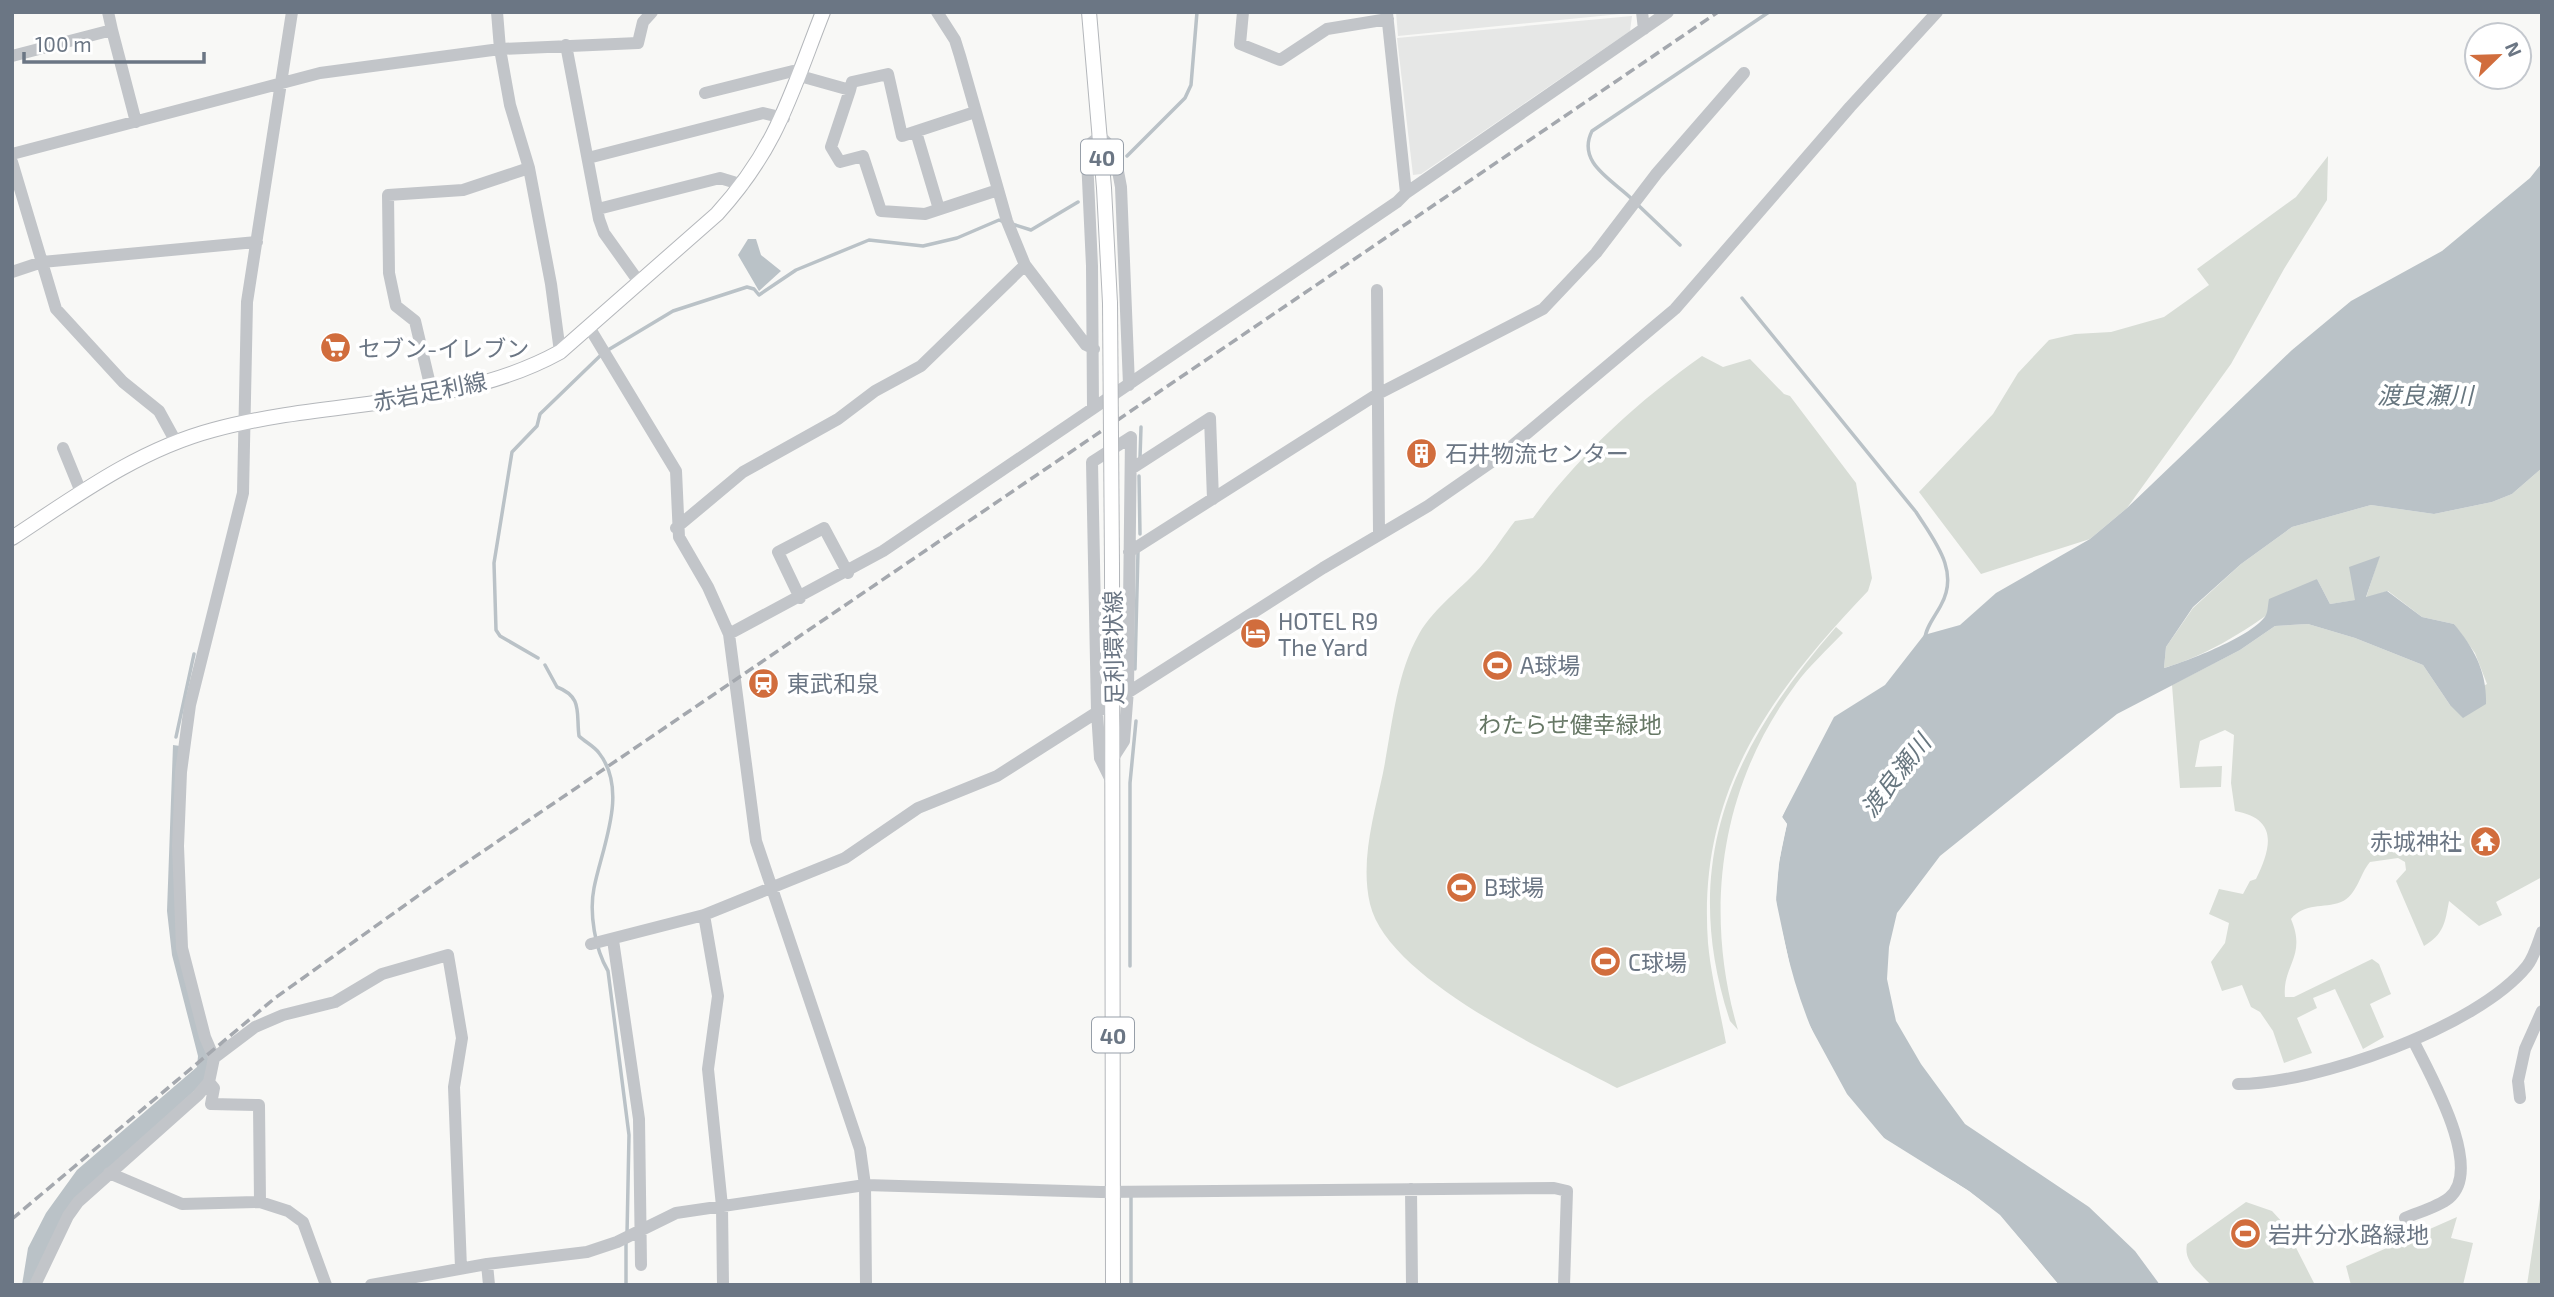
<svg xmlns="http://www.w3.org/2000/svg" width="2554" height="1297" font-family="'Exo 2','Noto Sans JP',sans-serif">
<style>
.built{fill:#e6e7e6}
.green{fill:#d8ddd6}
.water{fill:#bac2c7}
.pier{fill:#f8f8f6}
.lines{fill:none;stroke-linecap:round;stroke-linejoin:round}
.stream{stroke:#bac2c7;stroke-width:3.5}
.major-casing{stroke:#b4b7bb;stroke-width:16}
.minor{stroke:#c2c5c9;stroke-width:12}
.major{stroke:#fff;stroke-width:14}
.rail{stroke:#a4a8ae;stroke-width:3.5;stroke-dasharray:10 5;stroke-linecap:butt}
.major-bridge-casing{stroke:#b4b7bb;stroke-width:16;stroke-linecap:butt}
.major-bridge{stroke:#fff;stroke-width:14}
.labels{text-anchor:middle;dominant-baseline:central;stroke-width:7;stroke-linejoin:round;paint-order:stroke}
.shield{fill:#fff;stroke:#979fa9;stroke-width:2}
.shield-label{font-size:21px;font-weight:bold;fill:#6b7684}
.poi-label{font-size:23px;fill:#6b7684;stroke:#fff;text-anchor:start}
.street-label{font-size:23px;fill:#6b7684;stroke:#fff}
.park-label{font-size:23px;fill:#667765;stroke:#fff}
.water-label{font-size:24px;font-style:italic;fill:#67767f;stroke:#fff}
</style>
<rect width="100%" height="100%" fill="#f8f8f6"/>
<path class="built" d="M 1396,12 L 1631,12 L 1631,13 L 1398,36 Z
M 1632,16 L 1630,31 L 1421,174 L 1413,175 L 1397,38 Z"/>
<path class="green" d="M 2328,156 L 2327,200 L 2284,269 L 2231,364 L 2127,508 L 2090,539 L 1981,574 L 1919,492 L 1993,414 L 2018,373 L 2049,340 L 2075,334 L 2111,332 L 2164,317 L 2209,285 L 2197,269 L 2296,197 Z
M 1702,356 L 1723,367 L 1750,359 L 1784,394 L 1790,396 L 1856,483 L 1872,578 L 1868,591 C 1770,694 1697,792 1708,943 C 1711,976 1720,1010 1726,1043 L 1617,1088 C 1552,1053 1388,980 1370,904 C 1360,861 1374,815 1383,773 C 1392,728 1396,674 1419,634 C 1435,606 1463,588 1483,564 C 1495,550 1504,535 1515,521 L 1533,518 C 1580,454 1637,402 1702,356 Z
M 2542,468 L 2542,877 L 2496,902 L 2502,915 L 2479,926 L 2449,901 C 2445,923 2444,934 2424,946 L 2396,881 L 2406,870 L 2405,862 L 2398,858 L 2370,862 C 2360,873 2357,896 2341,902 C 2323,909 2305,902 2291,919 C 2307,957 2282,965 2285,997 L 2294,997 L 2372,959 L 2379,964 L 2391,994 L 2370,1004 L 2384,1037 L 2363,1049 L 2335,989 L 2313,998 L 2317,1008 L 2297,1018 L 2312,1053 L 2284,1063 L 2273,1031 L 2260,1012 L 2251,1007 L 2242,985 L 2222,991 L 2211,962 L 2225,943 L 2229,923 L 2209,914 L 2219,889 L 2243,894 L 2250,881 L 2256,879 C 2271,848 2279,819 2235,811 L 2231,783 L 2234,735 L 2225,730 L 2200,741 L 2195,767 L 2222,766 L 2221,787 L 2180,788 L 2172,685 L 2240,650 L 2275,626 L 2308,624 L 2355,638 L 2423,665 L 2450,705 L 2487,684 L 2475,653 L 2454,624 L 2422,617 L 2388,591 L 2366,598 L 2379,557 L 2356,600 L 2330,604 L 2317,579 C 2268,614 2223,651 2164,668 L 2166,647 L 2193,608 L 2241,564 L 2292,527 L 2371,505 L 2434,514 L 2492,502 L 2512,494 Z
M 1836,627 L 1843,633 C 1827,650 1809,666 1796,684 C 1720,785 1703,911 1738,1030 L 1730,1021 C 1678,863 1732,746 1836,627 Z
M 2542,1185 L 2542,1285 L 2527,1285 Z
M 2246,1202 L 2272,1211 L 2284,1224 L 2315,1285 L 2211,1285 C 2200,1273 2183,1262 2187,1244 Z
M 2457,1217 L 2451,1238 L 2473,1243 L 2463,1285 L 2351,1285 L 2346,1266 Z"/>
<path class="water" d="M 2542,163 L 2542,468 L 2512,494 L 2492,502 L 2434,514 L 2371,505 L 2292,527 L 2241,564 L 2193,607 L 2166,647 L 2164,668 C 2186,662 2255,635 2266,615 C 2268,611 2268,603 2269,599 L 2317,579 L 2330,604 L 2355,600 L 2349,567 L 2380,556 L 2366,597 L 2387,591 L 2422,617 L 2454,624 C 2474,648 2487,672 2486,704 L 2463,718 L 2450,705 L 2423,665 L 2355,638 L 2308,624 L 2275,626 L 2240,650 L 2117,714 L 1940,856 L 1897,913 L 1889,947 L 1887,979 L 1896,1021 L 1921,1064 L 1965,1124 L 2089,1207 L 2135,1251 L 2160,1285 L 2059,1285 C 2030,1252 2007,1219 1971,1193 C 1945,1173 1910,1162 1886,1140 C 1831,1090 1801,1015 1785,944 C 1782,929 1776,912 1776,897 C 1777,872 1781,848 1787,824 L 1782,817 L 1834,717 L 1885,685 L 1924,635 L 1960,625 L 1996,593 L 2090,539 L 2127,508 L 2292,350 L 2351,301 L 2442,251 L 2530,178 Z
M 748,239 L 756,239 L 761,255 L 781,271 L 759,291 L 738,255 Z
M 173,745 L 180,746 L 177,908 L 209,1050 L 206,1080 L 75,1201 L 32,1285 L 22,1285 L 28,1248 L 46,1213 L 77,1170 L 197,1067 L 198,1056 L 172,955 L 167,911 Z"/>
<path class="pier" d="M 1811,753 L 1782,817 L 1787,824 L 1779,862 L 1776,900 L 1793,981 L 1804,1015 L 1847,1094 L 1884,1138 L 1969,1191 L 2000,1215 L 2059,1285 L 2054,1285 L 1997,1218 L 1967,1194 L 1881,1140 L 1844,1096 L 1801,1017 L 1790,981 L 1773,900 L 1775,861 L 1783,824 L 1779,816 Z"/>
<g class="lines">
<path class="stream" d="M 1127,156 L 1185,98 L 1191,85 L 1197,12
M 1633,200 C 1613,180 1576,163 1592,131 L 1769,12
M 1638,205 L 1680,245
M 1012,224 L 1031,230 L 1078,202
M 1742,298 L 1916,512 C 1935,542 1960,571 1941,605 C 1936,615 1925,628 1925,639
M 608,350 L 673,311 L 747,287 L 754,289 L 759,295 L 796,270 L 869,240 L 923,246 L 957,238 L 999,220 L 1004,222
M 1140,458 L 1141,427
M 1139,476 L 1140,534
M 538,658 L 500,636 L 496,630 L 494,563 L 512,452 L 537,426 L 540,414 L 602,354
M 545,665 L 557,687 C 583,697 576,713 579,736 C 585,742 594,746 599,753 C 629,791 602,847 594,888 C 589,913 595,949 608,971 L 629,1135 L 627,1234
M 1135,669 L 1138,551
M 176,737 L 194,654
M 1130,966 L 1130,783 L 1136,721
M 1131,1197 L 1131,1285
M 626,1285 L 626,1241"/>
<defs>
<path id="major" d="M 1089,12 L 1104,188 L 1110,303
M 12,538 C 76,496 138,450 213,430 C 326,399 455,410 560,352 L 717,214 C 778,147 791,93 823,12
M 1112,566 L 1113,1285"/>
</defs>
<use href="#major" class="major-casing"/>
<path class="minor" d="M 497,12 L 500,49 L 510,105 L 529,168 L 551,284 L 560,352
M 937,12 L 955,40 L 960,56 L 1007,221 L 1025,265 L 1086,345 L 1094,349
M 1243,12 L 1240,44 L 1280,60 L 1327,29 L 1388,19
M 1642,12 L 1644,29
M 1387,13 L 1406,193
M 112,30 L 136,122
M 566,45 L 599,219 L 604,233 L 639,282
M 12,56 L 112,30 L 108,12
M 850,90 L 831,147 L 840,162 L 863,156 L 881,211 L 925,214 L 998,190
M 705,93 L 793,71 L 800,76 L 850,90 L 852,82 L 888,74 L 902,136 L 975,112
M 916,132 L 939,209
M 12,154 L 320,73 L 500,49 L 638,43 L 643,22 L 652,12
M 588,158 L 763,113 L 784,118
M 12,162 L 56,309 L 123,382 L 159,411 L 176,442
M 598,209 L 720,178 L 743,185
M 12,272 L 42,262 L 257,242
M 1377,290 L 1379,533
M 589,327 L 676,471 L 679,537 L 708,587 L 729,634 L 756,841 L 860,1149 L 865,1185 L 866,1285
M 432,393 L 415,321 L 396,306 L 389,273 L 388,195 L 463,190 L 529,168
M 1093,408 L 1092,266 L 1087,158 L 1089,145 L 1100,136 L 1114,150 L 1121,187 L 1129,385
M 1210,418 L 1213,499
M 63,448 L 81,492
M 1131,469 L 1210,418
M 676,528 L 743,472 L 838,419 L 875,391 L 921,366 L 1025,265
M 1129,552 L 1376,395 L 1543,309 L 1596,253 L 1657,173 L 1744,73
M 800,598 L 778,552 L 824,528 L 848,573
M 729,634 L 883,551 L 1397,202 L 1406,193 L 1668,12
M 1112,782 L 1100,758 L 1097,712 L 1092,462 L 1131,437 L 1128,690 L 1124,741 L 1115,755
M 704,915 L 718,996 L 708,1069 L 722,1206 L 723,1285
M 613,940 L 639,1119 L 641,1265
M 591,944 L 704,915 L 845,858 L 918,808 L 997,776 L 1323,568 L 1428,506 L 1500,456 L 1675,309 L 1850,107 L 1937,12
M 214,1058 L 255,1027 L 283,1015 L 335,1002 L 382,974 L 448,955 L 462,1038 L 454,1087 L 461,1268
M 209,1082 L 214,1088 L 211,1104 L 259,1105 L 260,1202
M 2238,1084 C 2315,1084 2477,1028 2527,966 C 2534,957 2538,943 2542,932
M 2520,1098 L 2518,1081 L 2525,1049 L 2542,1011
M 109,1173 L 182,1204 L 260,1202 L 288,1211 L 303,1222 L 326,1285
M 1411,1189 L 1412,1285
M 2405,1218 C 2419,1212 2438,1207 2449,1198 C 2485,1169 2429,1073 2414,1042
M 487,1264 L 489,1285
M 35,1285 L 68,1216 L 78,1202 L 198,1095 L 209,1082 L 214,1058 L 205,1037 L 182,948 L 178,846 L 181,772 L 190,705 L 243,493 L 247,302 L 292,12
M 371,1285 L 487,1264 L 587,1252 L 617,1242 L 676,1213 L 865,1185 L 1101,1192 L 1554,1188 L 1567,1191 L 1564,1285"/>
<use href="#major" class="major"/>
<path class="rail" d="M 12,1219 L 275,998 L 429,888 L 1718,12"/>
<defs>
<path id="major-bridge" d="M 1110,303 L 1112,566"/>
</defs>
<use href="#major-bridge" class="major-bridge-casing"/>
<use href="#major-bridge" class="major-bridge"/>
</g>
<defs>
<symbol id="supermarket-disc" viewBox="-11 -11 22 22"><circle r="9.5" fill="#d16d3d" stroke="#fff"/><path d="M-6-5.5h2.5l.6 2H6L4.5 2H-2.5L-4.4-4H-6ZM-1.5 3.2a1.3 1.3 0 1 0 .1 0ZM3 3.2a1.3 1.3 0 1 0 .1 0Z" fill="#fff"/></symbol>
<symbol id="building-disc" viewBox="-11 -11 22 22"><circle r="9.5" fill="#d16d3d" stroke="#fff"/><path d="M-4-6H4V6H1V3H-1V6H-4ZM-2.5-4.3h1.7v1.8h-1.7ZM.8-4.3h1.7v1.8H.8ZM-2.5-1h1.7V.8h-1.7ZM.8-1h1.7V.8H.8Z" fill="#fff"/></symbol>
<symbol id="hotel-disc" viewBox="-11 -11 22 22"><circle r="9.5" fill="#d16d3d" stroke="#fff"/><path d="M-6-4.5h1.5V1H6V5H4.5V3h-9V5H-6ZM-4 0a1.8 1.8 0 1 1 3.6 0ZM.5 0V-2.5h3Q6-2.5 6 0Z" fill="#fff"/></symbol>
<symbol id="stadium-disc" viewBox="-11 -11 22 22"><circle r="9.5" fill="#d16d3d" stroke="#fff"/><path d="M0-5a6.5 5 0 1 0 0 10a6.5 5 0 1 0 0-10ZM-3.5-1.8h7v3.6h-7Z" fill="#fff"/></symbol>
<symbol id="station-disc" viewBox="-11 -11 22 22"><circle r="9.5" fill="#d16d3d" stroke="#fff"/><path d="M-3-6H3Q5-6 5-4V2Q5 4 3 4L4.5 6H3L1.5 4h-3L-3 6H-4.5L-3 4Q-5 4-5 2V-4Q-5-6-3-6ZM-3.5-4v3h7v-3ZM-3.5 1v1.5H-2V1ZM2 1v1.5H3.5V1Z" fill="#fff"/></symbol>
<symbol id="temple-disc" viewBox="-11 -11 22 22"><circle r="9.5" fill="#d16d3d" stroke="#fff"/><path d="M0-6L5-2H3V0L6.5 2.5H4V6H1.5V3h-3V6H-4V2.5H-6.5L-3 0V-2H-5Z" fill="#fff"/></symbol>
</defs>
<g fill-rule="evenodd">
<use href="#supermarket-disc" x="318" y="330" width="35" height="35"/>
<use href="#building-disc" x="1404" y="436" width="35" height="35"/>
<use href="#hotel-disc" x="1238" y="616" width="35" height="35"/>
<use href="#stadium-disc" x="1480" y="648" width="35" height="35"/>
<use href="#station-disc" x="746" y="666" width="35" height="35"/>
<use href="#temple-disc" x="2468" y="824" width="35" height="35"/>
<use href="#stadium-disc" x="1444" y="870" width="35" height="35"/>
<use href="#stadium-disc" x="1588" y="944" width="35" height="35"/>
<use href="#stadium-disc" x="2228" y="1216" width="35" height="35"/>
</g>
<g class="labels">
<g class="shield">
<rect x="1081" y="139.5" width="42" height="35" rx="5"/>
<rect x="1092" y="1017.5" width="42" height="35" rx="5"/>
</g>
<g class="shield-label">
<text x="1102" y="157">40</text>
<text x="1113" y="1035">40</text>
</g>
<g class="poi-label">
<text x="358" y="348">セブン-イレブン</text>
<text x="1445" y="453">石井物流センター</text>
<text x="1278" y="621">HOTEL R9<tspan x="1278" dy="26">The Yard</tspan></text>
<text x="1520" y="665">A球場</text>
<text x="787" y="683">東武和泉</text>
<text x="2462" y="841" text-anchor="end">赤城神社</text>
<text x="1484" y="887">B球場</text>
<text x="1628" y="962">C球場</text>
<text x="2268" y="1234">岩井分水路緑地</text>
</g>
<g class="street-label">
<text transform="translate(430 391) rotate(-11)">赤岩足利線</text>
<text transform="translate(1113 648) rotate(-91)">足利環状線</text>
</g>
<g class="park-label">
<text x="1570" y="724">わたらせ健幸緑地</text>
</g>
<g class="water-label">
<text x="2425" y="394">渡良瀬川</text>
<text transform="translate(1895 775) rotate(-52)">渡良瀬川</text>
</g>
</g>
<rect width="2554" height="1297" fill="none" stroke="#6b7684" stroke-width="28"/>
<g transform="translate(2498 56) rotate(67)"><circle r="33" fill="#ffffff" stroke="#c4c8ce" stroke-width="2"/>
<path d="M0-5L12 26L0 18L-12 26Z" fill="#d16d3d"/>
<text y="-10" font-size="19" font-weight="bold" text-anchor="middle" fill="#6b7684">N</text>
</g>
<path d="M24 52v10h180v-10" fill="none" stroke="#6b7684" stroke-width="3.5"/>
<text x="35" y="52" font-size="21" fill="#6b7684" stroke="#ffffff" stroke-width="5" paint-order="stroke">100 m</text>
</svg>
